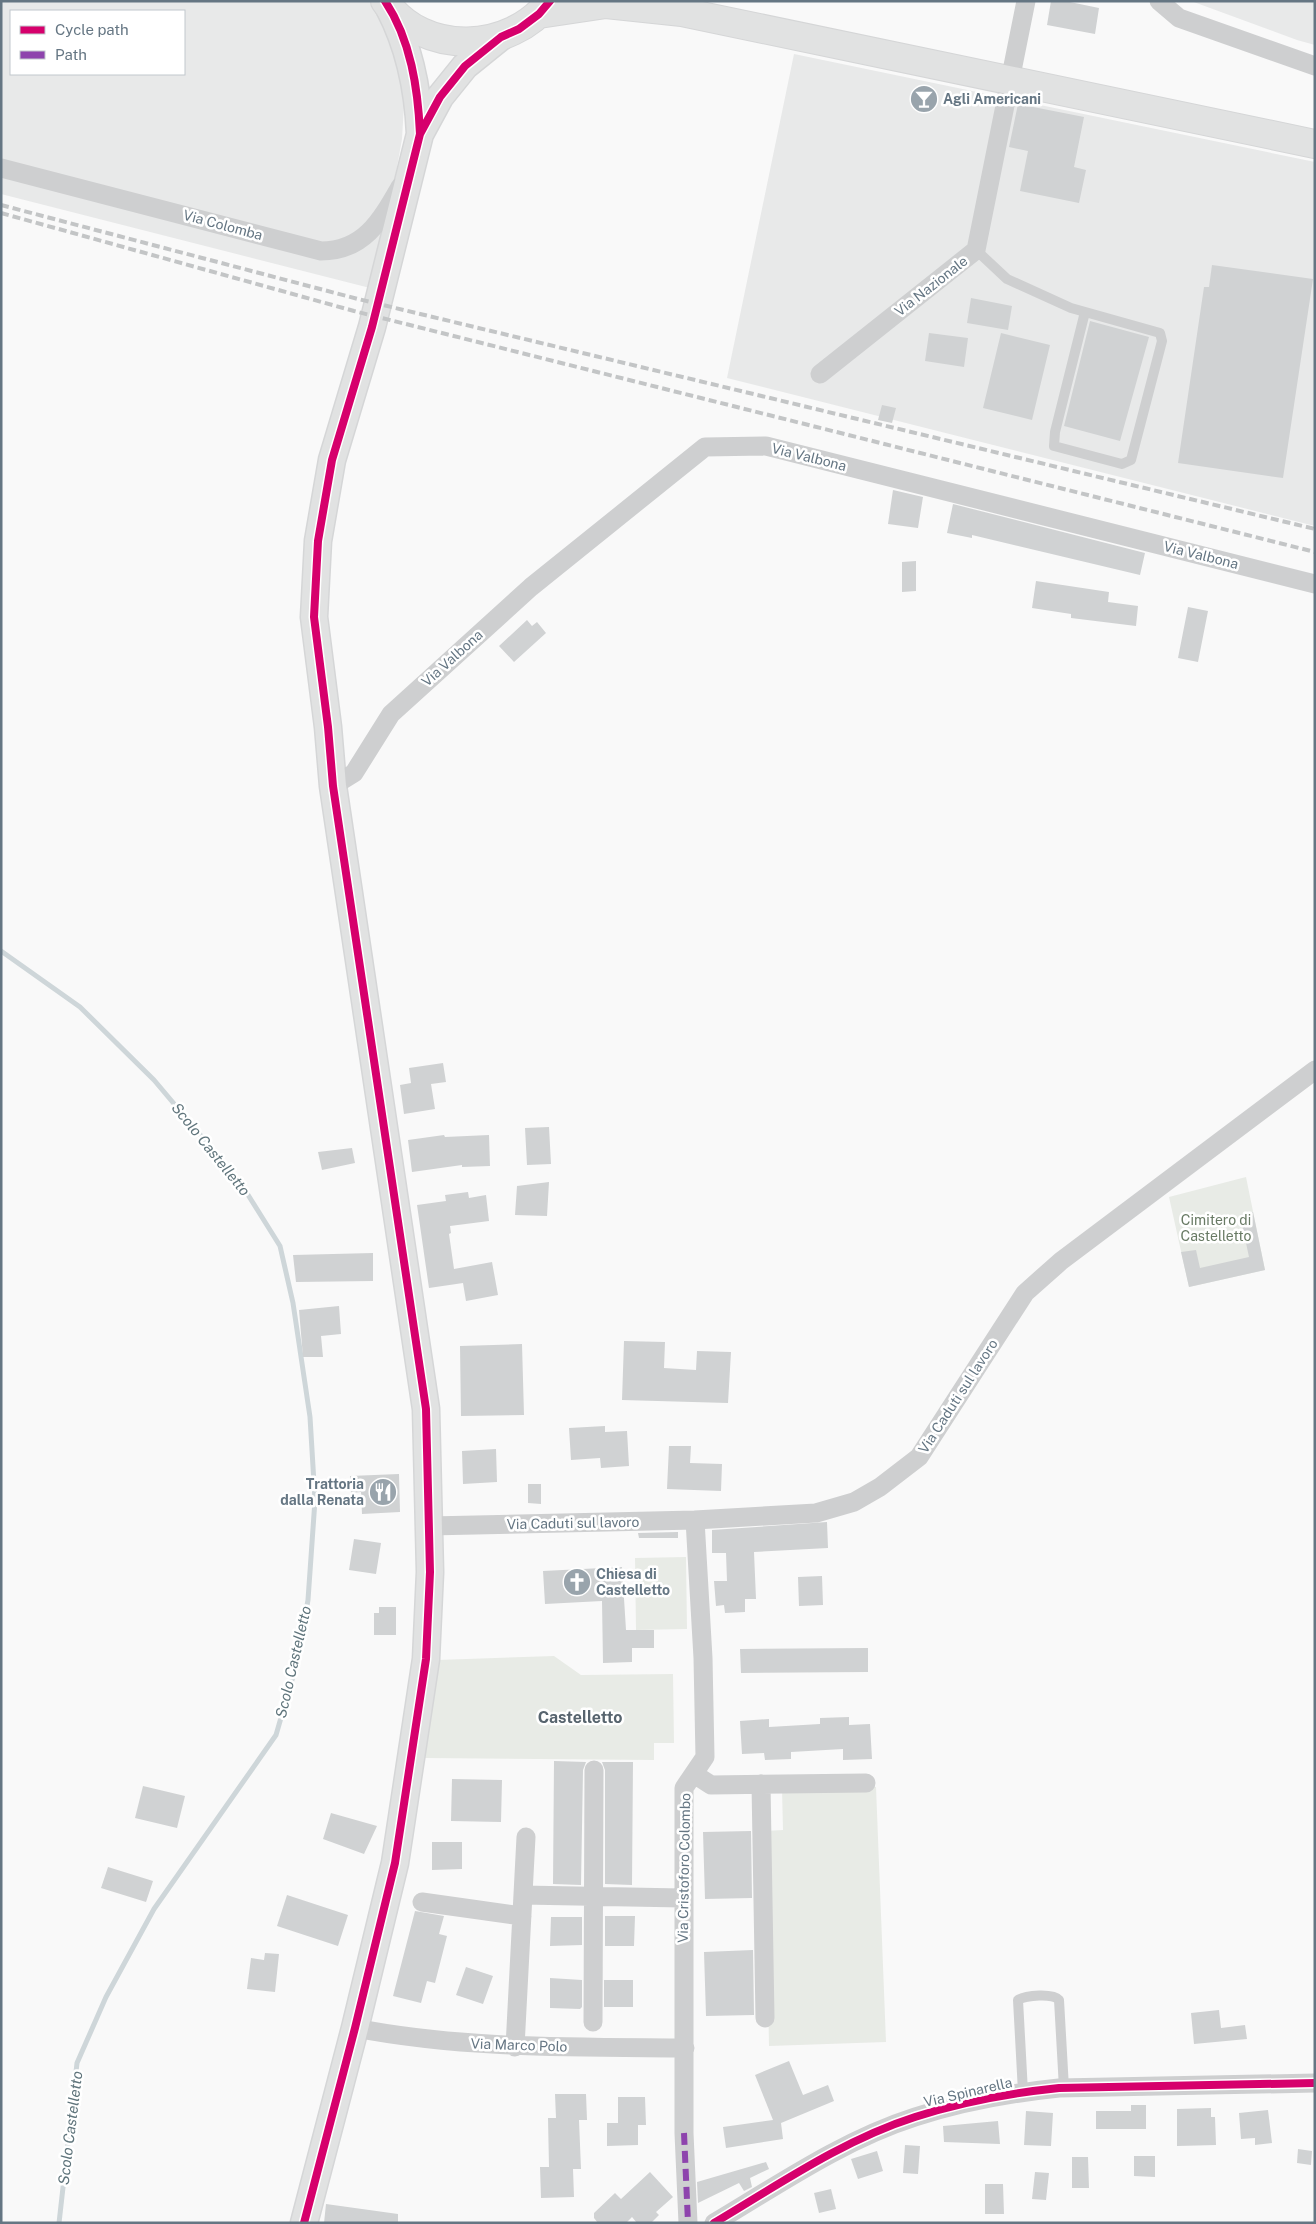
<svg xmlns="http://www.w3.org/2000/svg" width="1316" height="2224" font-family="'Public Sans',sans-serif">
<style>
.built{fill:#e8e9e9;fill-rule:evenodd}
.green{fill:#e8ebe6}
.lines{fill:none;stroke-linecap:round;stroke-linejoin:round}
.stream{stroke:#ced6d9;stroke-width:5}
.building{fill:#d0d2d3}
.secondary-casing{stroke:#d5d6d7;stroke-width:29}
.primary-casing{stroke:#d5d6d7;stroke-width:30}
.lane{stroke:#cecfd0;stroke-width:10}
.street{stroke:#cecfd0;stroke-width:19}
.secondary{stroke:#e1e2e2;stroke-width:26}
.primary{stroke:#e1e2e2;stroke-width:28}
.rail{stroke:#c3c5c6;stroke-width:4;stroke-dasharray:8 4;stroke-linecap:butt}
.quiet{stroke:#8e44ad;stroke-width:6;stroke-dasharray:12 6;stroke-linecap:butt}
.cycleway-casing{stroke:#fff;stroke-width:11}
.cycleway{stroke:#d6006c;stroke-width:8}
.labels{text-anchor:middle;dominant-baseline:central;stroke-width:5;stroke-linejoin:round;paint-order:stroke}
.poi-label{font-size:14px;font-weight:bold;fill:#657683;stroke:#fff;text-anchor:start}
.street-label{font-size:14px;fill:#657683;stroke:#fff}
.park-label{font-size:14px;fill:#687a64;stroke:#fff}
.water-label{font-size:15px;font-style:italic;fill:#60757c;stroke:#fff}
.quarter-label{font-size:16px;font-weight:bold;fill:#57646e;stroke:#fff}
</style>
<rect width="100%" height="100%" fill="#f9f9f9"/>
<path class="built" d="M 1,1 L 374,1 L 406,71 L 402,139 L 386,228 L 370,288 L 1,194 ZM 11,11 L 184,11 L 184,74 L 11,74 Z
M 1191,1 L 1315,1 L 1315,45 L 1297,40 Z
M 794,54 L 1315,162 L 1315,526 L 727,378 Z"/>
<path class="green" d="M 1246,1177 L 1265,1270 L 1189,1287 L 1169,1197 Z
M 686,1557 L 687,1629 L 636,1630 L 635,1558 Z
M 554,1656 L 581,1675 L 673,1674 L 674,1743 L 654,1743 L 654,1760 L 425,1758 L 437,1660 Z
M 876,1787 L 886,2042 L 769,2046 L 765,1831 L 783,1830 L 782,1789 Z"/>
<g class="lines">
<path class="stream" d="M 1,951 L 80,1007 L 154,1080 L 240,1182 L 280,1246 L 293,1303 L 310,1417 L 315,1500 L 308,1600 L 296,1666 L 276,1735 L 154,1909 L 106,1997 L 77,2063 L 59,2223"/>
</g>
<path class="building" d="M 1051,1 L 1065,1 L 1099,8 L 1095,34 L 1047,25 Z
M 1018,104 L 1084,117 L 1074,167 L 1086,170 L 1079,203 L 1020,191 L 1028,151 L 1009,147 Z
M 1212,265 L 1313,279 L 1283,478 L 1178,463 L 1204,287 L 1209,287 Z
M 971,298 L 1012,306 L 1008,330 L 967,323 Z
M 1090,321 L 1149,337 L 1120,441 L 1064,426 Z
M 929,333 L 968,338 L 964,367 L 925,361 Z
M 1001,333 L 1050,345 L 1032,420 L 983,408 Z
M 882,405 L 896,408 L 892,423 L 878,420 Z
M 893,490 L 923,497 L 918,528 L 888,524 Z
M 953,504 L 1145,553 L 1140,575 L 972,535 L 972,538 L 947,533 Z
M 916,561 L 916,591 L 902,592 L 902,562 Z
M 1036,581 L 1109,592 L 1108,602 L 1138,606 L 1136,626 L 1071,618 L 1071,614 L 1032,608 Z
M 1188,607 L 1208,611 L 1198,662 L 1178,658 Z
M 527,620 L 532,626 L 537,622 L 546,633 L 514,662 L 499,646 Z
M 443,1063 L 446,1082 L 431,1084 L 435,1109 L 404,1114 L 400,1085 L 411,1083 L 409,1068 Z
M 549,1127 L 551,1164 L 527,1165 L 525,1128 Z
M 444,1135 L 445,1137 L 489,1135 L 490,1166 L 462,1167 L 462,1165 L 412,1172 L 408,1140 Z
M 352,1148 L 355,1163 L 322,1170 L 318,1152 Z
M 549,1182 L 547,1216 L 515,1215 L 517,1186 Z
M 468,1192 L 469,1198 L 486,1195 L 489,1221 L 450,1226 L 451,1233 L 449,1234 L 454,1269 L 492,1262 L 498,1295 L 466,1301 L 463,1283 L 429,1288 L 417,1205 L 446,1201 L 445,1195 Z
M 1253,1212 L 1265,1270 L 1189,1287 L 1181,1252 L 1196,1250 L 1200,1268 L 1249,1257 L 1240,1215 Z
M 373,1253 L 373,1281 L 296,1282 L 293,1255 Z
M 339,1306 L 341,1334 L 321,1336 L 323,1357 L 303,1357 L 299,1310 Z
M 624,1341 L 665,1342 L 664,1368 L 696,1370 L 697,1351 L 731,1352 L 728,1403 L 622,1400 Z
M 522,1344 L 524,1415 L 461,1416 L 460,1346 Z
M 605,1426 L 605,1432 L 627,1431 L 629,1466 L 601,1468 L 600,1458 L 571,1460 L 569,1428 Z
M 669,1446 L 691,1446 L 690,1463 L 722,1464 L 721,1491 L 667,1489 Z
M 496,1449 L 497,1482 L 463,1484 L 462,1451 Z
M 399,1474 L 400,1512 L 362,1514 L 361,1492 L 351,1493 L 350,1476 Z
M 528,1484 L 541,1484 L 541,1504 L 528,1503 Z
M 827,1522 L 828,1548 L 754,1552 L 756,1599 L 745,1599 L 745,1612 L 725,1613 L 724,1605 L 716,1606 L 714,1581 L 727,1581 L 726,1553 L 712,1553 L 712,1530 Z
M 678,1532 L 678,1538 L 639,1538 L 638,1533 Z
M 354,1539 L 381,1543 L 376,1574 L 349,1570 Z
M 622,1567 L 626,1630 L 654,1630 L 654,1648 L 632,1648 L 632,1662 L 603,1663 L 602,1601 L 545,1604 L 543,1571 Z
M 822,1576 L 823,1605 L 799,1606 L 798,1577 Z
M 379,1607 L 396,1607 L 396,1635 L 374,1635 L 374,1613 L 379,1613 Z
M 868,1648 L 868,1672 L 741,1673 L 740,1649 Z
M 849,1717 L 849,1725 L 870,1724 L 872,1759 L 843,1760 L 843,1749 L 791,1752 L 791,1759 L 765,1760 L 764,1753 L 742,1754 L 740,1721 L 769,1719 L 769,1727 L 820,1724 L 820,1718 Z
M 554,1761 L 586,1762 L 583,1770 L 581,1885 L 553,1884 Z
M 602,1762 L 633,1762 L 632,1885 L 605,1884 L 605,1770 Z
M 452,1779 L 502,1780 L 501,1822 L 451,1821 Z
M 143,1786 L 185,1796 L 177,1828 L 135,1818 Z
M 331,1813 L 377,1826 L 364,1854 L 323,1839 Z
M 751,1831 L 752,1898 L 705,1899 L 703,1832 Z
M 432,1842 L 462,1842 L 462,1869 L 432,1870 Z
M 108,1867 L 153,1881 L 146,1902 L 101,1888 Z
M 287,1895 L 348,1915 L 338,1946 L 277,1926 Z
M 415,1911 L 444,1916 L 439,1934 L 447,1936 L 435,1983 L 427,1981 L 421,2003 L 393,1996 Z
M 605,1916 L 635,1916 L 634,1946 L 605,1946 Z
M 551,1917 L 582,1917 L 582,1945 L 550,1946 Z
M 753,1950 L 754,2015 L 706,2016 L 704,1952 Z
M 265,1953 L 279,1954 L 275,1992 L 247,1989 L 251,1958 L 264,1960 Z
M 466,1967 L 493,1976 L 483,2004 L 456,1995 Z
M 550,1978 L 582,1980 L 582,2007 L 580,2009 L 550,2008 Z
M 604,1980 L 633,1980 L 633,2007 L 604,2007 Z
M 1219,2010 L 1221,2028 L 1245,2025 L 1247,2039 L 1194,2044 L 1191,2013 Z
M 789,2061 L 803,2095 L 828,2085 L 834,2101 L 781,2123 L 783,2139 L 726,2148 L 723,2127 L 773,2120 L 755,2075 Z
M 555,2094 L 586,2094 L 587,2120 L 579,2120 L 581,2169 L 573,2169 L 574,2197 L 541,2198 L 540,2167 L 549,2167 L 548,2118 L 556,2118 Z
M 618,2097 L 645,2097 L 646,2125 L 638,2125 L 638,2145 L 607,2146 L 607,2123 L 618,2123 Z
M 1131,2105 L 1146,2105 L 1146,2129 L 1096,2129 L 1096,2111 L 1131,2111 Z
M 1211,2108 L 1211,2117 L 1215,2117 L 1216,2145 L 1177,2146 L 1177,2109 Z
M 1268,2110 L 1272,2143 L 1255,2145 L 1255,2138 L 1241,2139 L 1239,2113 Z
M 1026,2111 L 1053,2113 L 1051,2146 L 1024,2145 Z
M 998,2121 L 1000,2144 L 944,2142 L 943,2126 Z
M 905,2145 L 920,2146 L 918,2174 L 903,2173 Z
M 1298,2149 L 1312,2151 L 1311,2165 L 1297,2163 Z
M 877,2151 L 883,2171 L 858,2179 L 851,2159 Z
M 1134,2156 L 1155,2156 L 1155,2177 L 1134,2176 Z
M 1072,2157 L 1088,2157 L 1089,2188 L 1072,2188 Z
M 766,2162 L 769,2169 L 750,2178 L 752,2187 L 744,2191 L 739,2183 L 698,2203 L 697,2182 Z
M 650,2172 L 673,2197 L 656,2212 L 659,2215 L 651,2223 L 637,2223 L 632,2217 L 626,2223 L 598,2223 L 594,2218 L 594,2213 L 615,2193 L 621,2199 Z
M 1035,2172 L 1049,2173 L 1046,2200 L 1032,2199 Z
M 985,2184 L 1003,2184 L 1004,2214 L 985,2214 Z
M 831,2189 L 836,2209 L 819,2213 L 814,2193 Z
M 326,2204 L 398,2214 L 398,2223 L 324,2223 Z"/>
<g class="lines">
<defs>
<path id="secondary" d="M 389,8 C 410,48 418,89 420,134
M 304,2223 L 355,2028 L 395,1863 L 426,1659 L 430,1572 L 426,1409 L 333,786 L 328,727 L 314,617 L 318,541 L 332,460 L 372,327 L 420,134 L 440,97 L 465,66 L 501,37"/>
<path id="primary" d="M 385,1 C 423,57 511,53 550,1
M 539,14 L 606,4 L 682,12 L 1315,144"/>
</defs>
<use href="#secondary" class="secondary-casing"/>
<use href="#primary" class="primary-casing"/>
<path class="lane" d="M 976,250 L 1007,279 L 1071,308 L 1160,333 L 1162,341 L 1131,460 L 1122,464 L 1054,446 L 1055,432 L 1085,312
M 1023,2092 L 1018,2000 C 1026,1995 1053,1993 1059,2000 L 1064,2088"/>
<path class="street" d="M 1159,1 L 1179,18 L 1315,66
M 1,168 L 321,251 C 364,251 381,220 400,187
M 820,374 L 976,250 L 1026,1
M 333,786 L 354,773 L 391,714 L 531,587 L 705,447 L 766,446 L 1315,584
M 429,1526 L 695,1520 L 816,1513 L 854,1502 L 880,1487 L 919,1457 L 1025,1293 L 1061,1261 L 1315,1070
M 694,1774 L 711,1785 L 866,1783
M 761,1784 L 765,2018
M 523,1895 L 682,1898
M 422,1902 L 522,1916
M 593,2022 L 594,1770
M 355,2028 C 464,2049 574,2047 685,2048
M 515,2047 L 526,1837
M 688,2223 L 684,2133 L 684,1788 L 705,1757 L 703,1658 L 695,1520
M 714,2223 C 778,2185 843,2140 915,2117 C 961,2102 1011,2093 1059,2088 L 1315,2083"/>
<use href="#secondary" class="secondary"/>
<use href="#primary" class="primary"/>
<path class="rail" d="M 1,205 L 358,299 L 1315,529
M 1,213 L 354,311 L 1315,552"/>
<path class="quiet" d="M 684,2133 L 688,2223"/>
<defs>
<path id="cycleway" d="M 385,1 C 411,40 418,89 420,134
M 304,2223 L 355,2028 L 395,1863 L 426,1659 L 430,1572 L 426,1409 L 333,786 L 328,727 L 314,617 L 318,541 L 332,460 L 372,327 L 420,134 L 440,97 L 465,66 L 501,37 L 519,29 L 539,14 L 550,1
M 714,2223 C 778,2185 843,2140 915,2117 C 961,2102 1011,2093 1059,2088 L 1315,2083"/>
</defs>
<use href="#cycleway" class="cycleway-casing"/>
<use href="#cycleway" class="cycleway"/>
</g>
<defs>
<symbol id="bar-disc" viewBox="-11 -11 22 22"><circle r="9.5" fill="#99a4ac" stroke="#fff"/><path d="M-6-5H6L.8 .8V4.5H3.5V6h-7V4.5H-.8V.8Z" fill="#fff"/></symbol>
<symbol id="restaurant-disc" viewBox="-11 -11 22 22"><circle r="9.5" fill="#99a4ac" stroke="#fff"/><path d="M-5-6h1v4h1v-4h1v4h1v-4h1v5L-1.5 .5V6h-2V.5L-5-1ZM5-6V6H3V1.5H1.5Q1.5-4 5-6Z" fill="#fff"/></symbol>
<symbol id="church-disc" viewBox="-11 -11 22 22"><circle r="9.5" fill="#99a4ac" stroke="#fff"/><path d="M-1.2-6h2.4v3.5h3.3v2.4h-3.3V6h-2.4V-.1h-3.3v-2.4h3.3Z" fill="#fff"/></symbol>
</defs>
<g fill-rule="evenodd">
<use href="#bar-disc" x="908" y="83" width="32" height="32"/>
<use href="#restaurant-disc" x="367" y="1476" width="32" height="32"/>
<use href="#church-disc" x="561" y="1566" width="32" height="32"/>
</g>
<g class="labels">
<g class="poi-label">
<text x="943" y="99">Agli Americani</text>
<text x="364" y="1484" text-anchor="end">Trattoria<tspan x="364" dy="16">dalla Renata</tspan></text>
<text x="596" y="1574">Chiesa di<tspan x="596" dy="16">Castelletto</tspan></text>
</g>
<g class="street-label">
<text transform="translate(223 225) rotate(15)">Via Colomba</text>
<text transform="translate(931 286) rotate(-38)">Via Nazionale</text>
<text transform="translate(809 457) rotate(14)">Via Valbona</text>
<text transform="translate(1201 555) rotate(14)">Via Valbona</text>
<text transform="translate(452 658) rotate(-42)">Via Valbona</text>
<text transform="translate(958 1396) rotate(-57)">Via Caduti sul lavoro</text>
<text transform="translate(573 1523) rotate(-1)">Via Caduti sul lavoro</text>
<text transform="translate(684 1868) rotate(-89)">Via Cristoforo Colombo</text>
<text transform="translate(519 2045) rotate(2)">Via Marco Polo</text>
<text transform="translate(968 2092) rotate(-13)">Via Spinarella</text>
</g>
<g class="park-label">
<text x="1216" y="1220">Cimitero di<tspan x="1216" dy="16">Castelletto</tspan></text>
</g>
<g class="water-label">
<text transform="translate(211 1149) rotate(51)">Scolo Castelletto</text>
<text transform="translate(293 1662) rotate(-77)">Scolo Castelletto</text>
<text transform="translate(70 2128) rotate(-83)">Scolo Castelletto</text>
</g>
<g class="quarter-label">
<text x="580" y="1717">Castelletto</text>
</g>
</g>
<rect width="1316" height="2224" fill="none" stroke="#657683" stroke-width="5"/>
<rect x="10" y="10" width="175" height="65" fill="#ffffff" stroke="#c1c8cd"/>
<rect x="20" y="26" width="25" height="8" fill="#d6006c" stroke="#c1c8cd"/>
<text x="55" y="35" font-size="15" fill="#657683">Cycle path</text>
<rect x="20" y="51" width="25" height="8" fill="#8e44ad" stroke="#c1c8cd"/>
<text x="55" y="60" font-size="15" fill="#657683">Path</text>
</svg>
